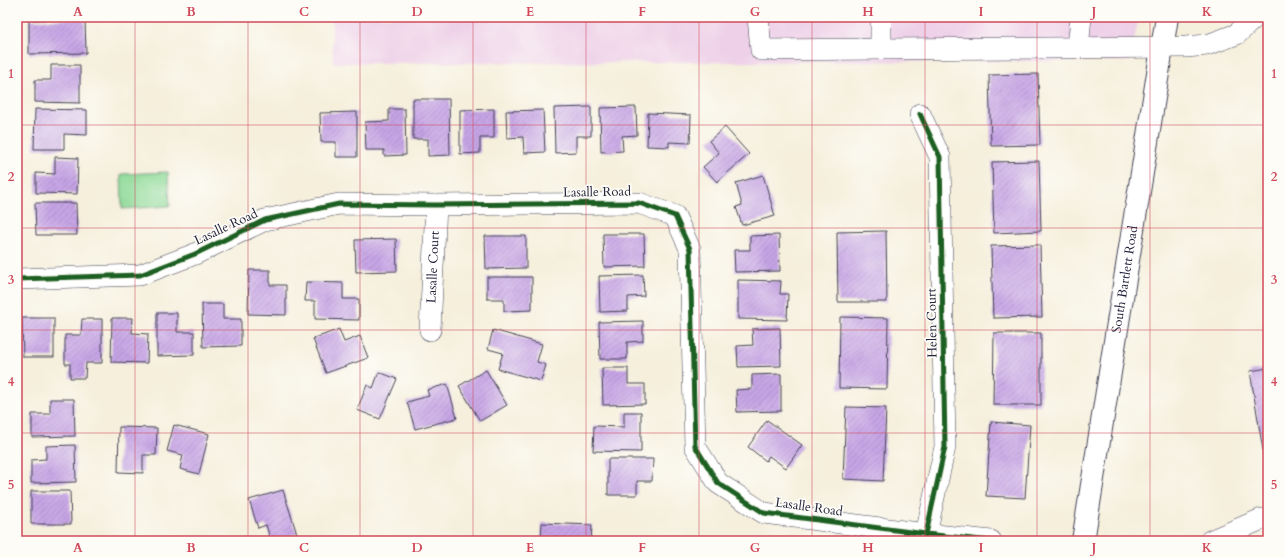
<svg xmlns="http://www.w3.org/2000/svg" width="1285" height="558" font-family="Cardo,serif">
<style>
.built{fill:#eed0e8}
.green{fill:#8cd996;stroke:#577e68}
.building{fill:url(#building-hatch)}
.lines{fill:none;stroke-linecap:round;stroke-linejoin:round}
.minor-casing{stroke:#424153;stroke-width:22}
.major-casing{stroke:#424153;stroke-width:24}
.minor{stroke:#fff;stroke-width:21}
.major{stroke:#fff;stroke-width:22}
.cycleway-casing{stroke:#fdfcf7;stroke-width:8}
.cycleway{stroke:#1b5e20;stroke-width:5}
.grid{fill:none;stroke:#d1495b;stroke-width:1;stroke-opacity:0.55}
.labels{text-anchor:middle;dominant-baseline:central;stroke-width:3.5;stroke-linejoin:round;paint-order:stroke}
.street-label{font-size:13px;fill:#22223b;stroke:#fdfcf7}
.neatline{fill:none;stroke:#d1495b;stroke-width:1.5}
.grid-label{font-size:13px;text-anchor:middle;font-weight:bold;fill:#d1495b}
</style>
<defs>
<pattern id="building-hatch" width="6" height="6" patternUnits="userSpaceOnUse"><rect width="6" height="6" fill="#c7a5e6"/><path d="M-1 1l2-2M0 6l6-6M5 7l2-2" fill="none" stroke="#a186bc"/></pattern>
</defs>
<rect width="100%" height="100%" fill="#fdfcf7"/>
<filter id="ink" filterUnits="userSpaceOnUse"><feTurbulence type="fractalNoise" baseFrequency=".025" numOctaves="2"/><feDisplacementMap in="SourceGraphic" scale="8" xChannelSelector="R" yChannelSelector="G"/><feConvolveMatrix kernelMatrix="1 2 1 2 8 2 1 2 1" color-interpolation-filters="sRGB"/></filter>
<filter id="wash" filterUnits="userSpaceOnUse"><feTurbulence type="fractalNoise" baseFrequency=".012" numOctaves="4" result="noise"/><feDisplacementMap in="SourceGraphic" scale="16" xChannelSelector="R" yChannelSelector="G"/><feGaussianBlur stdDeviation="0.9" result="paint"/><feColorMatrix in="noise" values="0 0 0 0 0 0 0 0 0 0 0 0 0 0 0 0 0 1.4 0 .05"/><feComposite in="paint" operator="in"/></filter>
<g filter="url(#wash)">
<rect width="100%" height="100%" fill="#f5efdc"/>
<path class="built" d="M 332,17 L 1139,17 L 1130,61 L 333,63 Z"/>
<path class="green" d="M 168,172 L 170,206 L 122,209 L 121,174 Z"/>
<g id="blocks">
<path class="building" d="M 525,17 L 624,17 L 623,19 L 525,18 Z
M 85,19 L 86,53 L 29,54 L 29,20 Z
M 51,65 L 80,65 L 80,103 L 35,102 L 35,80 L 51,80 Z
M 1038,74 L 1040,145 L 991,146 L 989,75 Z
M 413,99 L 449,99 L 450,155 L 428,156 L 428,139 L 413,139 Z
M 591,107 L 591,136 L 576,136 L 576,152 L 555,153 L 554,108 Z
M 636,107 L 637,135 L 622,136 L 623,151 L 601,152 L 600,108 Z
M 35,109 L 87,110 L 87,135 L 64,134 L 64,149 L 34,149 Z
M 389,109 L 405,109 L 406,155 L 384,156 L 384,150 L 366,150 L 365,122 L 389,121 Z
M 494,109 L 494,138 L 480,138 L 480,153 L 460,154 L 460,110 Z
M 543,110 L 545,152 L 524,153 L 523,137 L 507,138 L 506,111 Z
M 357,112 L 357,157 L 336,157 L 336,142 L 321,142 L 320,113 Z
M 648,113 L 691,115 L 690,143 L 669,142 L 669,147 L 647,146 Z
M 725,127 L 749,154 L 717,182 L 703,167 L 719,153 L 709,141 Z
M 55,157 L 78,158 L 77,194 L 36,193 L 36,173 L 55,174 Z
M 1039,161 L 1041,231 L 994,233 L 992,162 Z
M 763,175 L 775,216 L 742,225 L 736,207 L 742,205 L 736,183 Z
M 35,203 L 76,203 L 77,235 L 36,235 Z
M 886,231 L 887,302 L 838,302 L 837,232 Z
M 603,234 L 644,234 L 645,266 L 604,267 Z
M 779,235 L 780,271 L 735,272 L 734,250 L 750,250 L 750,236 Z
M 485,236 L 526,236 L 526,268 L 486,269 Z
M 396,239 L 397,271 L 356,272 L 355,240 Z
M 1040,245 L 1042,317 L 993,318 L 991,246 Z
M 249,270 L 270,270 L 270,285 L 286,285 L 286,315 L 248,314 Z
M 643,275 L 644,296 L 628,297 L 628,311 L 600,312 L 599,276 Z
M 487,277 L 532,277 L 532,310 L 504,311 L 504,299 L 487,299 Z
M 738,280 L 781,281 L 780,294 L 788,294 L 787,320 L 738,319 Z
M 306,282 L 343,283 L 343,299 L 359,299 L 359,320 L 315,319 L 315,301 L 305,301 Z
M 202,304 L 223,304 L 223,319 L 241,319 L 241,346 L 203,347 Z
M 157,313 L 177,313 L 177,332 L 194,332 L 194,355 L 157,356 Z
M 840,317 L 888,318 L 887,389 L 839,388 Z
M 22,318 L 54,318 L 54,357 L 23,357 Z
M 112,318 L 133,318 L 132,333 L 148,334 L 147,363 L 111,362 Z
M 82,319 L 102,319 L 102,363 L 86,363 L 85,378 L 70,378 L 70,364 L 65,364 L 65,335 L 81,335 Z
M 643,321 L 643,341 L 627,342 L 627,359 L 600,359 L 599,322 Z
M 780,328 L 781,366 L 738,367 L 737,346 L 753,345 L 752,329 Z
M 339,329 L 344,342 L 360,336 L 368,358 L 326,373 L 313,339 Z
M 493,330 L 542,344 L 537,362 L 546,365 L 541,381 L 498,369 L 503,353 L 488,349 Z
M 994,333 L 1041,333 L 1041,405 L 993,405 Z
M 602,368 L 628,368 L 628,384 L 645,384 L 645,404 L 603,405 Z
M 1268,368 L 1268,475 L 1267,475 L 1250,371 Z
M 486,370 L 507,405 L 480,421 L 459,386 Z
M 379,372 L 397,379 L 380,419 L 357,410 L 367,385 L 373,388 Z
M 781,374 L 781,411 L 737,412 L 736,390 L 752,389 L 752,375 Z
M 447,384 L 457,418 L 415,429 L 407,402 L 429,396 L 427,390 Z
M 50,399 L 74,399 L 75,436 L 32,437 L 32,414 L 50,414 Z
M 846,407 L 886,408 L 883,481 L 843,479 Z
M 624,412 L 641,412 L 641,452 L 593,451 L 594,426 L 624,427 Z
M 767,420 L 802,445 L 786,468 L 769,456 L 766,461 L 748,447 Z
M 991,422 L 1030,425 L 1025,498 L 986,496 Z
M 174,425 L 209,434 L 199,474 L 180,469 L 183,455 L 167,451 Z
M 119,427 L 157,428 L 156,455 L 143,455 L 143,473 L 118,472 Z
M 75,445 L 76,482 L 31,483 L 31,460 L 46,459 L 46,446 Z
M 608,459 L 653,459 L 652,481 L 637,481 L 637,495 L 608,495 Z
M 283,490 L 297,534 L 271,541 L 266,525 L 258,528 L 249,500 Z
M 31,491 L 70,491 L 71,524 L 31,524 Z
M 542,523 L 592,525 L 591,541 L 541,541 Z"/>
</g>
</g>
<g filter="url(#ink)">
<use href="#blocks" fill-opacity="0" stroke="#424153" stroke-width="1"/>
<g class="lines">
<defs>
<g id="minor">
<path d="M 758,17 L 761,50 L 881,49 L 881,17"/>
<path d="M 1078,48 L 1081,17"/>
<path d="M 881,49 L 1186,47 L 1207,45 L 1237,34 L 1255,17"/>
<path d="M 920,114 L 940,157 L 945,447 L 926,534 L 923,541"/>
<path d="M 17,279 L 140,275 L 195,254 L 265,220 L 339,204 L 436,205 L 639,203 L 675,216 L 690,249 L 695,446 L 718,483 L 764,513 L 926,534 L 991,541"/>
<path id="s1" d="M 430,330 L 436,205"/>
<path d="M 1210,541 L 1262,519 L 1268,519"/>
</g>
<g id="major">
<path id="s2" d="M 1083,541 L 1167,17"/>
</g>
</defs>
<use href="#minor" class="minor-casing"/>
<use href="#major" class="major-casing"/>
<use href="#minor" class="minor"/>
<use href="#major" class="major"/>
<defs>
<path id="cycleway" d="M 920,114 L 940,157 L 945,447 L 926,534 L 923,541
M 17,279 L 140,275 L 195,254 L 265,220 L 339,204 L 436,205 L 639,203 L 675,216 L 690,249 L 695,446 L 718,483 L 764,513 L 926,534 L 991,541"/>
</defs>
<use href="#cycleway" class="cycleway-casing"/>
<use href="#cycleway" class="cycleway"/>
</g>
</g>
<path class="grid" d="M 135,17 L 135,541M 248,17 L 248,541M 360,17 L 360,541M 473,17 L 473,541M 586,17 L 586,541M 699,17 L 699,541M 812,17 L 812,541M 925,17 L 925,541M 1037,17 L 1037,541M 1150,17 L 1150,541M 17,125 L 1268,125M 17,228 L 1268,228M 17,330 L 1268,330M 17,433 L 1268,433"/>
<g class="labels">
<g class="street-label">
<text transform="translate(597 192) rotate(-1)">Lasalle Road</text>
<text transform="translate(226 227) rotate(-25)">Lasalle Road</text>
<text stroke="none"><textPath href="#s1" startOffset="63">Lasalle Court</textPath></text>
<text stroke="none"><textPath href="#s2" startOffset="265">South Bartlett Road</textPath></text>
<text transform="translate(932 323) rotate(-91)">Helen Court</text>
<text transform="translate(809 507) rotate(8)">Lasalle Road</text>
</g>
</g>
<rect width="1285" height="558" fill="none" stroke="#fdfcf7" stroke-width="44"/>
<rect x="22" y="22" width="1241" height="514" class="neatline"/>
<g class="grid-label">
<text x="78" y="16">A</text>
<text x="191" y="16">B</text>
<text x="304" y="16">C</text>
<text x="417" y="16">D</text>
<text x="530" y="16">E</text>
<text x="642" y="16">F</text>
<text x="755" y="16">G</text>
<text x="868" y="16">H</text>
<text x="981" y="16">I</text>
<text x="1094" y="16">J</text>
<text x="1207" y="16">K</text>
<text x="11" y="78">1</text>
<text x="1274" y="78">1</text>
<text x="11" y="181">2</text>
<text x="1274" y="181">2</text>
<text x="11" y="284">3</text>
<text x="1274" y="284">3</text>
<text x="11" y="386">4</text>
<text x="1274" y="386">4</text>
<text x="11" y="489">5</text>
<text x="1274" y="489">5</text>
<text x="78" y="552">A</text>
<text x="191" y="552">B</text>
<text x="304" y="552">C</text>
<text x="417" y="552">D</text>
<text x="530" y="552">E</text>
<text x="642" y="552">F</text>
<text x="755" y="552">G</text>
<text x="868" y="552">H</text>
<text x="981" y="552">I</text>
<text x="1094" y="552">J</text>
<text x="1207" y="552">K</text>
</g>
</svg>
